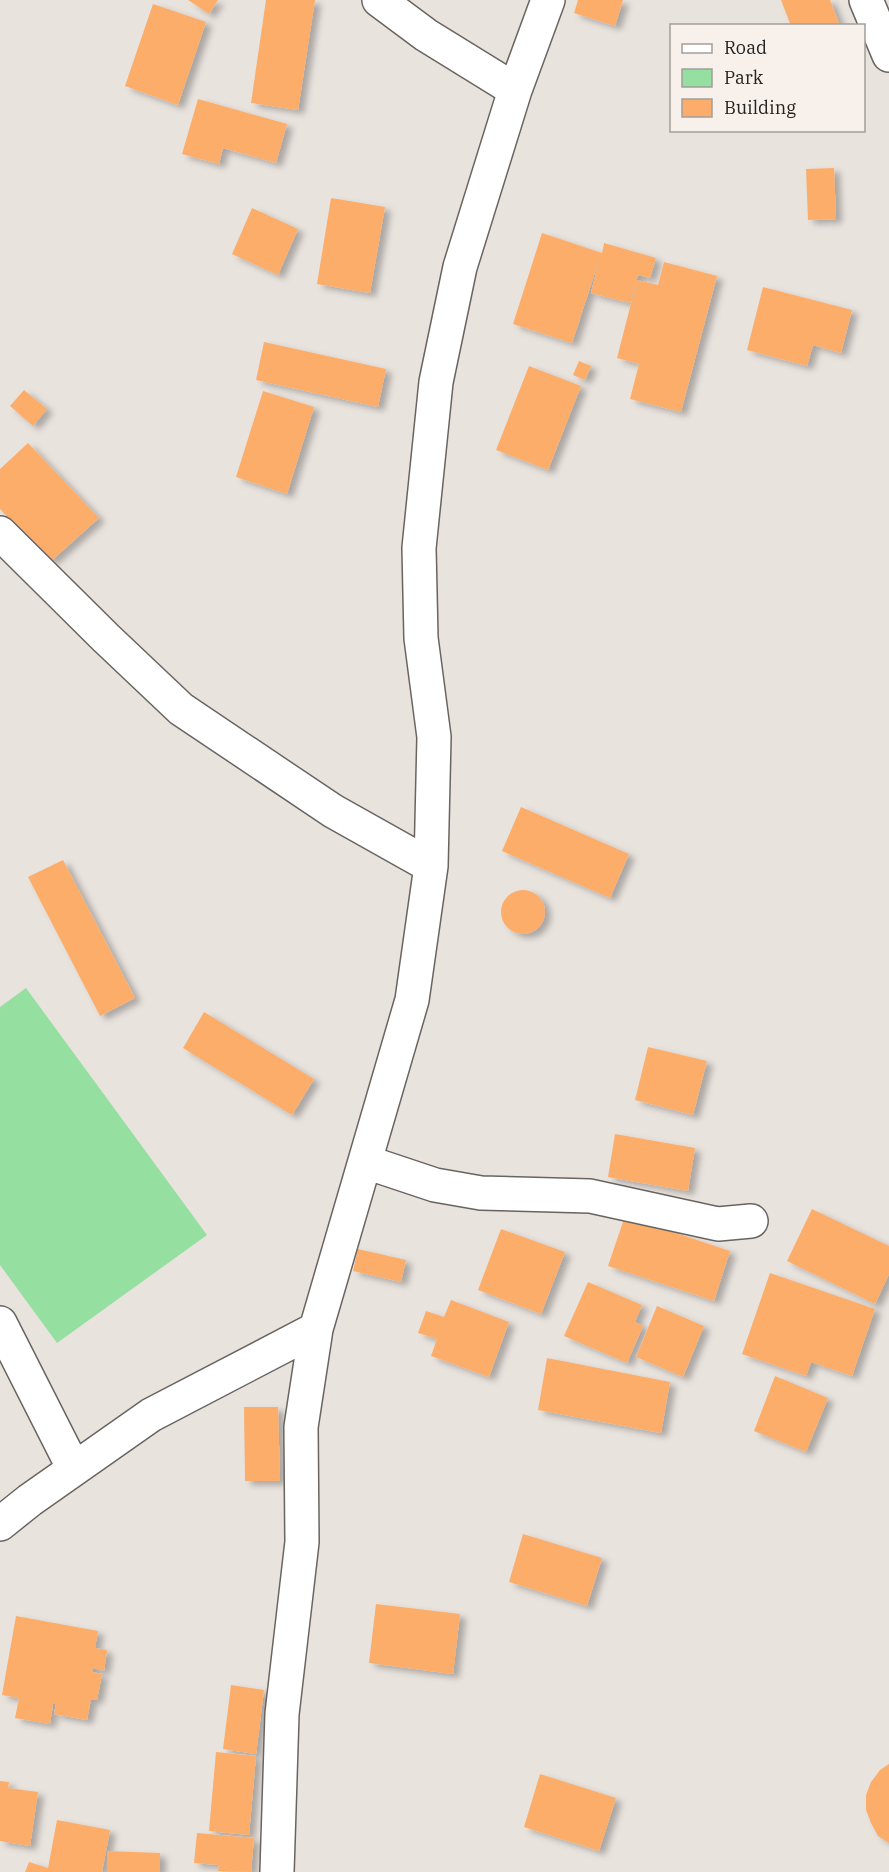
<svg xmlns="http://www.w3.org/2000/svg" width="889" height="1872" font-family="'IBM Plex Serif',serif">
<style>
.green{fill:#95dfa1}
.building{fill:#fdad6b;filter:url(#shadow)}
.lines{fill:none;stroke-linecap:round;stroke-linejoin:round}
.street-casing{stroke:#696460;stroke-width:36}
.street{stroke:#fff;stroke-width:33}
</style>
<defs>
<filter id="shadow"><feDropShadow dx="6" dy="4" stdDeviation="3" flood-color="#0004"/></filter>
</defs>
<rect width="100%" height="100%" fill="#e9e3de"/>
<path class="green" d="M 26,988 L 207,1235 L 57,1343 L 0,1265 L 0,1007 Z"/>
<path class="building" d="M 188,0 L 218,0 L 209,14 Z
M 266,0 L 315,0 L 298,110 L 251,103 Z
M 578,0 L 623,0 L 615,26 L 574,13 Z
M 781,0 L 830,0 L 840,26 L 791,26 Z
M 153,4 L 206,22 L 178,105 L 125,86 Z
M 198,99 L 287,124 L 276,163 L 223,148 L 219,164 L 182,154 Z
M 834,168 L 836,219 L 808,220 L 806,169 Z
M 331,198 L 385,207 L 370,293 L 317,284 Z
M 252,208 L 298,229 L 278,275 L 232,254 Z
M 542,233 L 602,253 L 604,243 L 656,258 L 650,278 L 638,275 L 630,303 L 591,293 L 599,260 L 572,343 L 513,324 Z
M 664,262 L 717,276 L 681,412 L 630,399 L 639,364 L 617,358 L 637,280 L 658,285 Z
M 763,287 L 852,310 L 841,353 L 813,345 L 807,366 L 747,350 Z
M 264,342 L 386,369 L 378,407 L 256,380 Z
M 579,361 L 591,366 L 585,380 L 573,375 Z
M 529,366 L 581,386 L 548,470 L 496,450 Z
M 24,390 L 47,409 L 33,426 L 10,406 Z
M 263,391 L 314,407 L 287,494 L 236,477 Z
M 28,443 L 99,518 L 50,562 L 0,509 L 0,469 Z
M 521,807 L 629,854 L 610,898 L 502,851 Z
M 63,860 L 135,998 L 100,1016 L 28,877 Z
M501 912a22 22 0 1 1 44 0a22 22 0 1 1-44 0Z
M 204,1012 L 314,1079 L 292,1115 L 183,1048 Z
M 648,1047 L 707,1061 L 693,1115 L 635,1100 Z
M 615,1134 L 695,1148 L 688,1191 L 608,1177 Z
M 812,1209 L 889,1246 L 889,1274 L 875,1304 L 787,1261 Z
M 625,1216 L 730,1251 L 714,1301 L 608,1266 Z
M 501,1229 L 565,1252 L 541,1314 L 478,1290 Z
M 358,1249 L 406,1260 L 401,1282 L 353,1271 Z
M 770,1273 L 875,1309 L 852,1376 L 811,1362 L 806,1376 L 742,1354 Z
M 588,1282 L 642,1305 L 635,1322 L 643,1326 L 627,1363 L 564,1336 Z
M 451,1300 L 509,1322 L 489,1377 L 431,1356 L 437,1339 L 418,1333 L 426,1311 L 444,1317 Z
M 657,1306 L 704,1326 L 683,1377 L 636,1357 Z
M 547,1358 L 670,1382 L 661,1433 L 538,1410 Z
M 775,1376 L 828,1398 L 806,1452 L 754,1431 Z
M 244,1407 L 278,1407 L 280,1481 L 245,1481 Z
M 523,1534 L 602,1558 L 587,1606 L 509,1582 Z
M 376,1604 L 460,1614 L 453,1674 L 369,1663 Z
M 16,1616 L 98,1631 L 95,1648 L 107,1650 L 104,1671 L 93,1668 L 92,1672 L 102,1674 L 97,1700 L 91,1699 L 87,1720 L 54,1714 L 56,1704 L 53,1704 L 50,1724 L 15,1718 L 19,1698 L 2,1695 Z
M 231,1685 L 264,1690 L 256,1754 L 223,1749 Z
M 216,1752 L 256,1756 L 249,1835 L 209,1831 Z
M 889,1764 L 889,1843 L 878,1836 L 871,1823 L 866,1810 L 866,1795 L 871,1782 L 880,1770 Z
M 540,1774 L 616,1798 L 599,1851 L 524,1827 Z
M 0,1781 L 9,1782 L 8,1788 L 38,1792 L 30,1846 L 0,1841 Z
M 57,1820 L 110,1830 L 102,1872 L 25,1872 L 29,1862 L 48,1868 Z
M 197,1833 L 254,1838 L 251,1872 L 218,1871 L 219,1865 L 194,1863 Z
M 107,1851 L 160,1853 L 160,1872 L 107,1872 Z"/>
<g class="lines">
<defs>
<path id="street" d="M 379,0 L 426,35 L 515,90
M 866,0 L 889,55
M 0,533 L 106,638 L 181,709 L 333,811 L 431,866
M 366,1162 L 435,1185 L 481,1193 L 590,1196 L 718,1224 L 751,1221
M 0,1323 L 74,1469
M 0,1524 L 30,1500 L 151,1415 L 316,1329
M 277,1872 L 282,1714 L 302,1542 L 301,1427 L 316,1329 L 412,1000 L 431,866 L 434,737 L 421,638 L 419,548 L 436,382 L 460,267 L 515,90 L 548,0"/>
</defs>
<use href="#street" class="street-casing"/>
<use href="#street" class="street"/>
</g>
<rect x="670" y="24" width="195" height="108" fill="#f7f0eb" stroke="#a39e9a" stroke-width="1.5"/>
<rect x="682" y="44" width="30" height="9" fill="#ffffff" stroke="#a39e9a" stroke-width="1.5"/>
<text x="724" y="54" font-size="18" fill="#242220">Road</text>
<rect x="682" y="69" width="30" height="18" fill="#95dfa1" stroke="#a39e9a" stroke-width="1.5"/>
<text x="724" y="84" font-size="18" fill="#242220">Park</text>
<rect x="682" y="99" width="30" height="18" fill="#fdad6b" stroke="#a39e9a" stroke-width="1.5"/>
<text x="724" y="114" font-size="18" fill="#242220">Building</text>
</svg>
